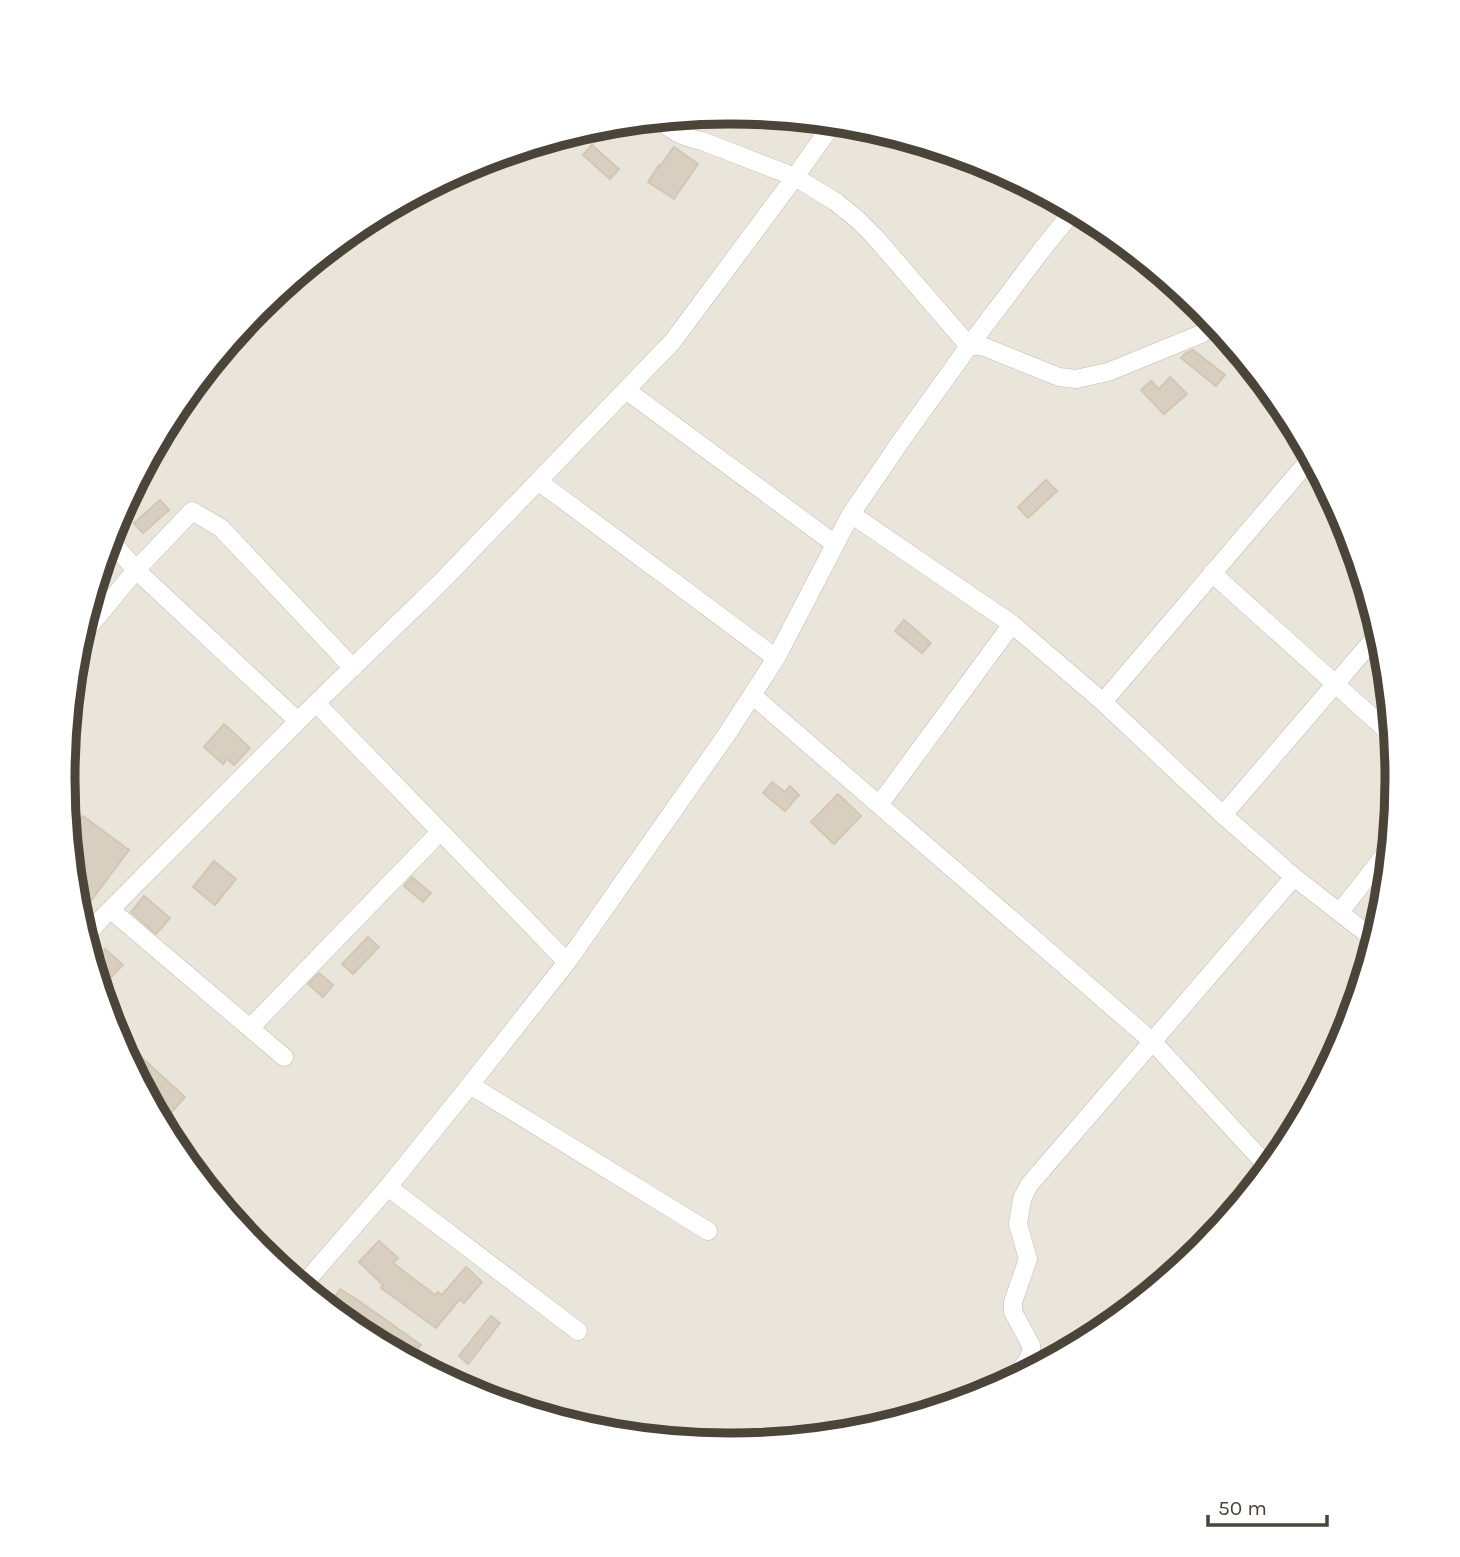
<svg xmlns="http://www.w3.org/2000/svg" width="1460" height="1557" font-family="Karla,sans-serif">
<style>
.residential{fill:#eae5da}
.building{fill:#d8cfc1;stroke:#d3c7b4;stroke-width:2}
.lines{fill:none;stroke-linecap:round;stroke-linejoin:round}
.minor-casing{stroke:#c2bbae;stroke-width:19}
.minor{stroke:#fff;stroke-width:18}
.rim{fill:none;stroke:#4b4439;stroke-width:9}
</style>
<rect width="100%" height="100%" fill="#f6f3ec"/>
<path class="residential" d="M65 778a665 665 0 1 1 1330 0a665 665 0 1 1-1330 0Z"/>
<path class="building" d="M 592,145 L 619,169 L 610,179 L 583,155 Z
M 674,147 L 698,164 L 674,199 L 648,182 L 659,165 L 660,166 Z
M 1193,350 L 1225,375 L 1216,386 L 1181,358 L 1186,353 Z
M 1170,377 L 1187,394 L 1164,414 L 1141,390 L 1151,381 L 1159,389 Z
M 1046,480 L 1057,491 L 1028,518 L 1018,507 Z
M 160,500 L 169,510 L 143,533 L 134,523 Z
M 904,620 L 931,643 L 922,653 L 895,631 Z
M 224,724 L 250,748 L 234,765 L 227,759 L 223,764 L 204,747 Z
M 772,782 L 785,792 L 790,786 L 799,795 L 785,811 L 763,793 Z
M 838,794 L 861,816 L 834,844 L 811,822 Z
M 83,816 L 129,850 L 87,906 L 75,896 L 69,836 Z
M 214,861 L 236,879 L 215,905 L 193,887 Z
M 412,877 L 431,893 L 423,902 L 404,886 Z
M 144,896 L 170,918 L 156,934 L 131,912 Z
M 368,937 L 379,947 L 353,974 L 342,964 Z
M 105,949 L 123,965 L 108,980 L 93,966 L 92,963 Z
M 319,973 L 333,985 L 323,997 L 308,984 Z
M 140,1056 L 185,1097 L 162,1123 L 131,1066 Z
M 379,1241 L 398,1258 L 393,1263 L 435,1295 L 438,1292 L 442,1295 L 466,1267 L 482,1282 L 464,1303 L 460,1299 L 436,1328 L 381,1288 L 383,1285 L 359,1262 Z
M 340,1289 L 359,1301 L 421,1345 L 409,1360 L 362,1335 L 328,1307 Z
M 491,1316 L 500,1323 L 468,1364 L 459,1356 Z"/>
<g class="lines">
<defs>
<path id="minor" d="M 659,119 C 673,132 682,137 702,141 L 795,177 L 836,202 L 857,219 L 875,237 L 969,346 L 982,346 L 1059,377 L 1076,379 L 1108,372 L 1201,334 L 1216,324
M 626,390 L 835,544
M 538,481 L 776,658
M 851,514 L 1012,624 L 1103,702 L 1223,815 L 1294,877 L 1375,940
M 109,539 L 136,570 L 298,721
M 1212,573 L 1393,736
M 78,640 L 136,570 L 192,511 L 221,528 L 353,668
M 752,695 L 1153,1042 L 1269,1168
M 1103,702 L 1311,458
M 316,703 L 567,962
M 879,805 L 1012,624
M 1223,815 L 1379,633
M 111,910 L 284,1057
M 77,912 L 95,926
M 1340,912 L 1390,848
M 84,936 L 316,703 L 441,582 L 673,341 L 795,177 L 834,122
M 250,1028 L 440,832
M 470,1085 L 708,1231
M 388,1187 L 578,1331
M 302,1286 L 388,1187 L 470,1085 L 567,962 L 727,734 L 776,658 L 851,514 L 903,438 L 969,346 L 1044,247 L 1074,210
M 1010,1381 C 1019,1371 1033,1359 1031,1345 L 1013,1312 L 1013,1302 L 1028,1259 L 1018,1224 L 1022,1199 L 1029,1185 L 1294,877"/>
</defs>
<use href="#minor" class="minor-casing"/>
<use href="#minor" class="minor"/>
</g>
<path d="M0 0H1460V1557H0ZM729 124H731A654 654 0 0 1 1385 778V779A654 654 0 0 1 731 1433H729A654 654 0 0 1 75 779V778A654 654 0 0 1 729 124Z" fill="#fff" fill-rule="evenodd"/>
<path class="rim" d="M729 124H731A654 654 0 0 1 1385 778V779A654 654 0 0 1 731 1433H729A654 654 0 0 1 75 779V778A654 654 0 0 1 729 124Z"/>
<path d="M1208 1515v10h119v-10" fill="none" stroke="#4b4439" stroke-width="3.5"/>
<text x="1218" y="1515" font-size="21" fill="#4b4439" stroke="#ffffff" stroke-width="5" paint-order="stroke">50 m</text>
</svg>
